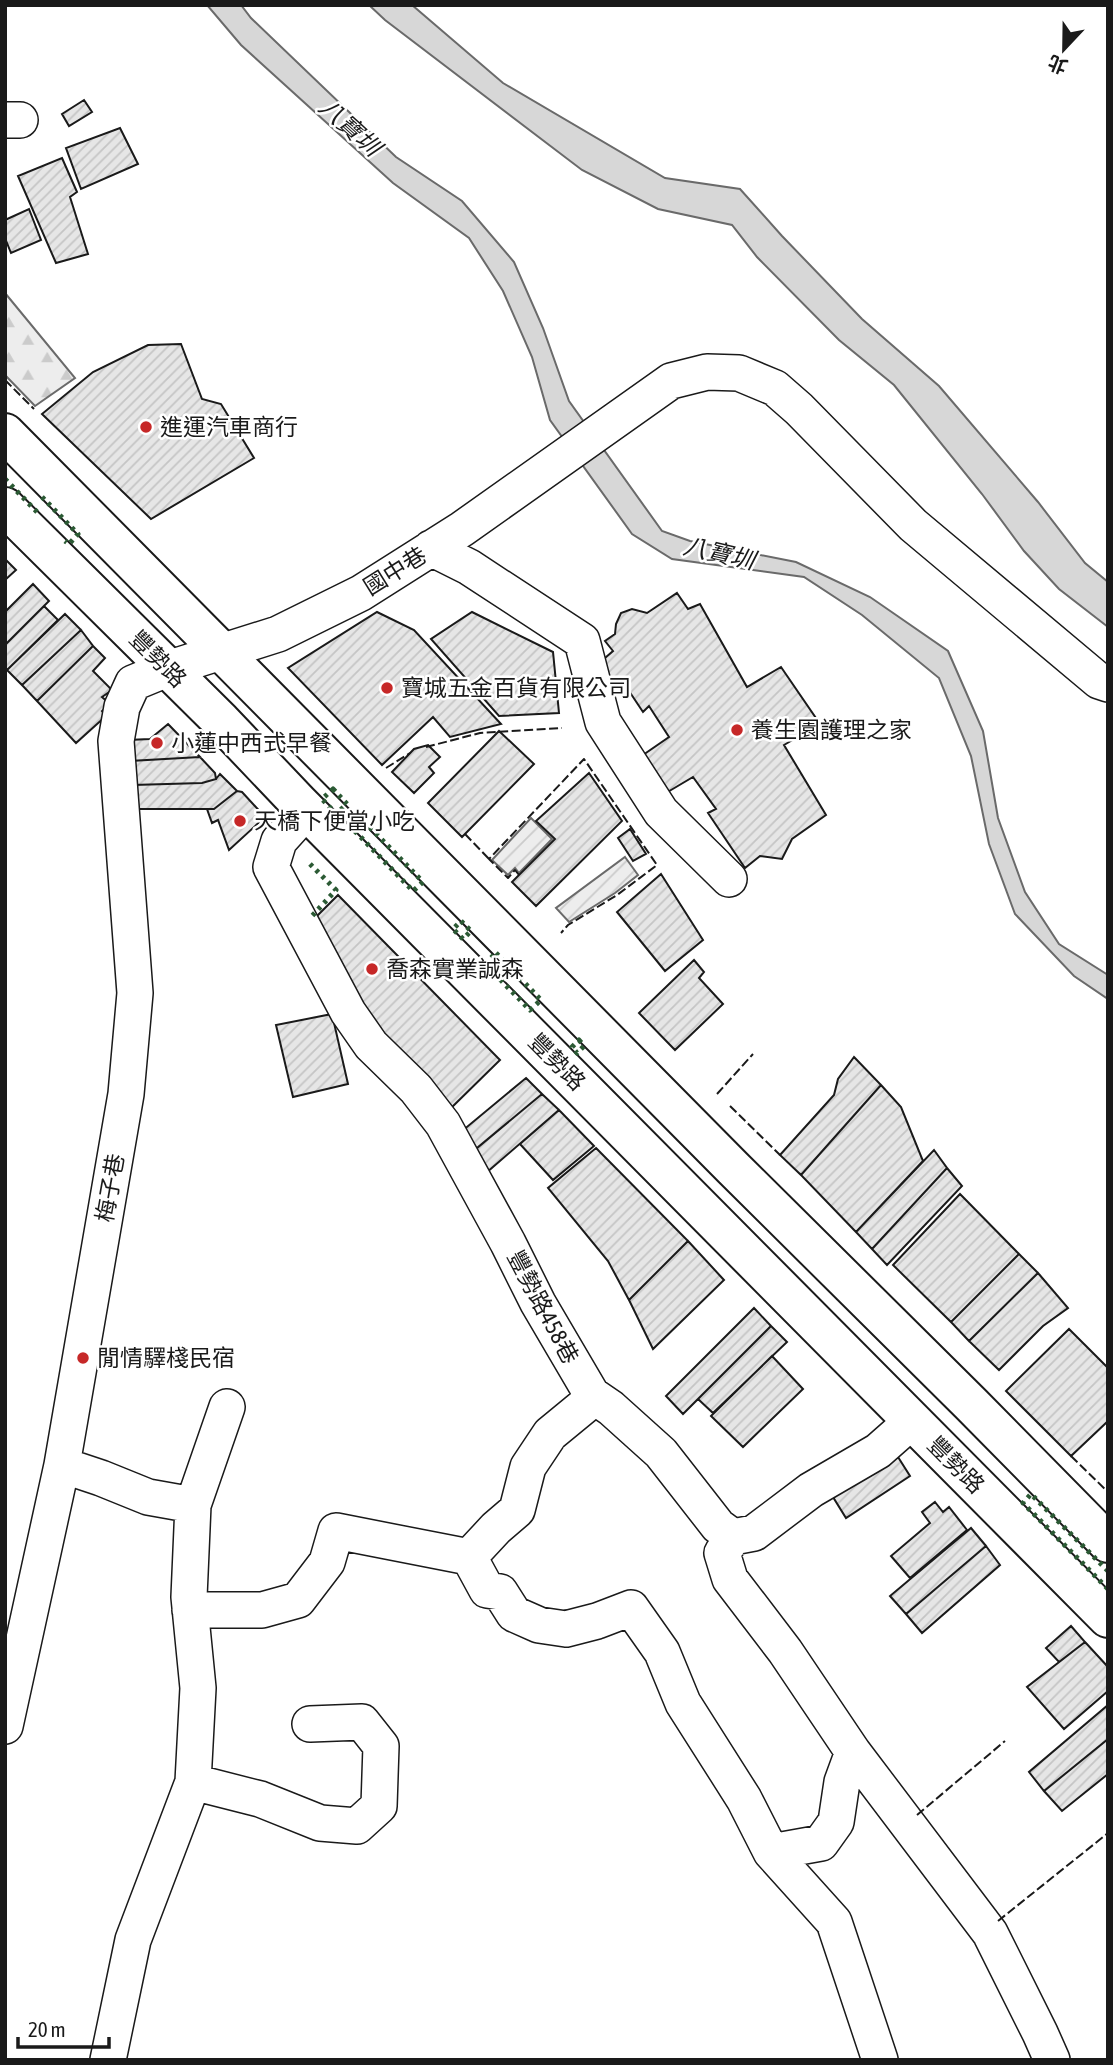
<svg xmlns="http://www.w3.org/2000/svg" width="1113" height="2065" font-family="'Asap Condensed','Noto Sans TC',sans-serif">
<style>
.forest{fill:url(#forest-firs);stroke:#6a6a6a;stroke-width:2}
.garden{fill:url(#garden-furrows);stroke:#6a6a6a;stroke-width:2}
.water{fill:#d7d7d7;stroke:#6a6a6a;stroke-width:2}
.building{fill:url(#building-hatch);stroke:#1a1a1a;stroke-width:2}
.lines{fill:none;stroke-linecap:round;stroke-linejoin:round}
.minor-casing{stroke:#1a1a1a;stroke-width:38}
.major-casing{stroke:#1a1a1a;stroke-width:42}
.minor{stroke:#fff;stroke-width:35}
.major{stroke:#fff;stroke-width:38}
.hedge{stroke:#2b5a34;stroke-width:5;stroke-dasharray:3.5 5;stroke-linecap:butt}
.fence{stroke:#1a1a1a;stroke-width:2;stroke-dasharray:9 3.5;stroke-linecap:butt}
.poi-dot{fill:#c62828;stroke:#fff;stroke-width:2.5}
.labels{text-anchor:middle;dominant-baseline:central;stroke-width:5;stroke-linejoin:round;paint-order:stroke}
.poi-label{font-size:23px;fill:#1a1a1a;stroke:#fff;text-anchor:start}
.street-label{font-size:23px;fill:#1a1a1a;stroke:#fff}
.water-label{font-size:24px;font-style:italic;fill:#1a1a1a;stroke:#fff}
</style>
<defs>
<pattern id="forest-firs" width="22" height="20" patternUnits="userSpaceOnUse" patternTransform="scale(1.75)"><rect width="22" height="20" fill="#ededed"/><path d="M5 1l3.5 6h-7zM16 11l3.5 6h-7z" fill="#cbcbcb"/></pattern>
<pattern id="garden-furrows" width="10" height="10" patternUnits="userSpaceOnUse" patternTransform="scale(1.75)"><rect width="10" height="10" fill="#ededed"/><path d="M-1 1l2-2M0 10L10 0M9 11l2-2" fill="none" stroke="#cbcbcb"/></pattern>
<pattern id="building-hatch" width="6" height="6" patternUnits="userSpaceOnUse" patternTransform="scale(1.75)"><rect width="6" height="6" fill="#e6e6e6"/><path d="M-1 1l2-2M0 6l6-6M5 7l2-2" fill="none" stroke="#c5c5c5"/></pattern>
</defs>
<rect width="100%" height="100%" fill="#fff"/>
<path class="forest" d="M 5,293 L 75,378 L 35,406 L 5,375 Z"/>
<path class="garden" d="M 531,818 L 552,839 L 519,873 L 515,868 L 508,875 L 492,860 Z
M 625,857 L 638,875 L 615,893 L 569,922 L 556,908 Z"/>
<path class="water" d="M 207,5 L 241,5 L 251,18 L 396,157 L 462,201 L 514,262 L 543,328 L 569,401 L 662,531 L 690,541 L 796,562 L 870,597 L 948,651 L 983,731 L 998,818 L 1025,892 L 1059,944 L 1108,975 L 1108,999 L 1074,976 L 1015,914 L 989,844 L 971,756 L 939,678 L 862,615 L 804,577 L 672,559 L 632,534 L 550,420 L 532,357 L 503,291 L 469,238 L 393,183 L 241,45 Z
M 369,5 L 412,5 L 503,83 L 665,178 L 740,189 L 782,236 L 862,319 L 939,386 L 1038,502 L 1085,563 L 1108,582 L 1108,627 L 1059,589 L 1024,551 L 982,494 L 894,385 L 839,340 L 757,257 L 732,225 L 658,209 L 582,170 L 385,20 Z"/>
<path class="building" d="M 84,100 L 92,112 L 69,126 L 62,114 Z
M 120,128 L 138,164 L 81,189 L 66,148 Z
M 62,158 L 77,192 L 70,197 L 88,254 L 56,263 L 18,176 Z
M 29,209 L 41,240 L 11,253 L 5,238 L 5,220 Z
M 181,344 L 202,399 L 221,404 L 254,458 L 151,519 L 42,414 L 93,372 L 148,345 Z
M 5,559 L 16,570 L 5,580 Z
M 33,584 L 49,601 L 5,645 L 5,612 Z
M 677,593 L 688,609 L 700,604 L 747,687 L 781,667 L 820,724 L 784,745 L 826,815 L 792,839 L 782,859 L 760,856 L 745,868 L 708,813 L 716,809 L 693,777 L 666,793 L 643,755 L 669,737 L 649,706 L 643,712 L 623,682 L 616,685 L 598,664 L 613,651 L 605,641 L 615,634 L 616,624 L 621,613 L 632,609 L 647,613 Z
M 44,606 L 58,620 L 7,670 L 5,668 L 5,645 Z
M 377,612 L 414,630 L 501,724 L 450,737 L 433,717 L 382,765 L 288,668 Z
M 472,612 L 553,652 L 559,713 L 499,716 L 431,639 Z
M 65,614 L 81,630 L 22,685 L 7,670 Z
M 81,630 L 93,646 L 37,701 L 22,685 Z
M 93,646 L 105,658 L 93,671 L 112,690 L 102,697 L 110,704 L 102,711 L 106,716 L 76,743 L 37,701 Z
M 168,724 L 200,757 L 130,761 L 128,740 L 150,739 Z
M 499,731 L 534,764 L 462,837 L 428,803 Z
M 428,745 L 440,757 L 429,767 L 434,773 L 414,793 L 392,772 L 414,749 Z
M 200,757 L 215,773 L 216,779 L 202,783 L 133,785 L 130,761 Z
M 589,773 L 622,821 L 536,906 L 512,882 L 555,839 L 536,821 Z
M 220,774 L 237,791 L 214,809 L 137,809 L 133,785 L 202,783 L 216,779 Z
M 237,791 L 242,792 L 265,817 L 229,850 L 218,820 L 212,823 L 207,809 L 214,809 Z
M 630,829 L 646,854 L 633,861 L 618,838 Z
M 661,874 L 703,940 L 665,971 L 617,912 Z
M 338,895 L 500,1060 L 448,1111 L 358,1015 L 310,923 Z
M 694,960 L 704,972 L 699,978 L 723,1004 L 675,1050 L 639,1013 Z
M 332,1014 L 348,1084 L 293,1097 L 276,1025 Z
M 854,1057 L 881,1085 L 801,1175 L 780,1155 L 834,1095 L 838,1079 Z
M 526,1078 L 542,1094 L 471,1153 L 456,1136 Z
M 881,1085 L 901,1107 L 923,1161 L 856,1232 L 801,1175 Z
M 542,1094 L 559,1110 L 486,1173 L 471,1153 Z
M 559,1110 L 594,1146 L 553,1180 L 520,1144 Z
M 596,1148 L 688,1241 L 629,1300 L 608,1261 L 548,1188 Z
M 934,1150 L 947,1168 L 872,1249 L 856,1232 Z
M 947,1168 L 962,1186 L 887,1265 L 872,1249 Z
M 960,1194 L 1019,1254 L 951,1322 L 893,1265 Z
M 688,1241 L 724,1280 L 653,1349 L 629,1300 Z
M 1019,1254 L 1038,1273 L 969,1341 L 951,1322 Z
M 1038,1273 L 1068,1308 L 1043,1326 L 999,1370 L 969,1341 Z
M 754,1308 L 771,1326 L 683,1414 L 666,1396 Z
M 771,1326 L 787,1342 L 713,1413 L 698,1399 Z
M 1069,1329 L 1108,1368 L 1108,1421 L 1071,1456 L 1006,1391 Z
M 772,1356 L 803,1389 L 743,1447 L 711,1416 Z
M 898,1457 L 910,1476 L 846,1518 L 833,1497 Z
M 935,1502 L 943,1512 L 949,1507 L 967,1530 L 910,1578 L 891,1556 L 930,1523 L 922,1512 Z
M 971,1528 L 986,1546 L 906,1614 L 890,1596 Z
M 986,1546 L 1000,1565 L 922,1633 L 906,1614 Z
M 1071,1626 L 1085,1642 L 1059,1662 L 1046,1648 Z
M 1085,1642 L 1108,1667 L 1108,1691 L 1064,1729 L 1027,1687 Z
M 1108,1705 L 1108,1739 L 1044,1791 L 1029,1772 Z
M 1108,1739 L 1108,1774 L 1062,1811 L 1044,1791 Z"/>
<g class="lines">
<defs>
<path id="minor" d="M 5,120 L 20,120
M 431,548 L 469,567 L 582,641 L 603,722 L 661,812 L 729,879
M 307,810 L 279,841 L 271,867 L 348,1012 L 371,1045 L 416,1089 L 443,1124 L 508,1243 L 538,1303 L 592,1395 L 611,1408 L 661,1453 L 718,1526 L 733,1537 L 754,1533 L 811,1490 L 878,1451 L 912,1421
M 62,1465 L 101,1478 L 148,1497 L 193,1505 L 227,1407
M 733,1537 L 722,1553 L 730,1579 L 785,1651 L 853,1752 L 842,1782 L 836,1822 L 821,1843 L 771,1852
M 469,1557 L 487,1590 L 500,1592 L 514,1614 L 539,1625 L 566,1629 L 597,1621 L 631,1608 L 662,1652 L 683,1703 L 744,1799 L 771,1852 L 834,1922 L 880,2060
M 190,1610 L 262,1610 L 298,1600 L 327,1562 L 336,1531 L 469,1557 L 496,1528 L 517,1510 L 528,1467 L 550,1434 L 595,1397
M 5,1726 L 62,1465 L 126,1094 L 135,993 L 116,741 L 122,707 L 133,683 L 167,669 L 278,634 L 361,593 L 462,529 L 671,381 L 707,372 L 739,373 L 775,388 L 799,409 L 913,525 L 1099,681 L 1108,684
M 853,1752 L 990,1933 L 1040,2033 L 1052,2060
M 193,1782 L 260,1799 L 320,1823 L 357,1826 L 379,1806 L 381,1746 L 362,1722 L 310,1724
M 108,2060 L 133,1940 L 193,1782 L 198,1688 L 189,1597 L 193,1505"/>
<path id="major" d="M 5,433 L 733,1168 L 971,1404 L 1108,1543
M 5,507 L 221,721 L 298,802 L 1108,1618"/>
</defs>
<use href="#minor" class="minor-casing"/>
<use href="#major" class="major-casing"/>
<use href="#minor" class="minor"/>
<use href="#major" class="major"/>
<path class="hedge" d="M 5,479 L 39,514
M 42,497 L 78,534 L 69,544 L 65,541
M 333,789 L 347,804 L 336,814 L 322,799 Z
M 358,815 L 423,882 L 413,891 L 348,824 Z
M 310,864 L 336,890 L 312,916
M 461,921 L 471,931 L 463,939 L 453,929 Z
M 496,953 L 541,1000 L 530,1010 L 485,964 Z
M 579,1040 L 584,1046 L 577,1053 L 572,1047 Z
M 1108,1571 L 1031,1494 L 1023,1503 L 1108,1589"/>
<path class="fence" d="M 5,380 L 34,409
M 426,747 L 480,733 L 562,728
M 386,768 L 410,753
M 465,834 L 489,859
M 519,875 L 515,870 L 508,878 L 489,859 L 584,759 L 657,865 L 617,895 L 568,925 L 561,933
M 717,1094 L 753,1054
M 730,1106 L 780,1155
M 1071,1456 L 1108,1492
M 917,1815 L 1005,1741
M 998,1921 L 1108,1833"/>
</g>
<g class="poi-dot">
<circle cx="146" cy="427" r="7"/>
<circle cx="387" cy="688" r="7"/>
<circle cx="737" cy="730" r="7"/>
<circle cx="157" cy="743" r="7"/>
<circle cx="240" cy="821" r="7"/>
<circle cx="372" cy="969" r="7"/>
<circle cx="83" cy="1358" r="7"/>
</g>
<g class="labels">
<g class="poi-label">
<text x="160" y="427">進運汽車商行</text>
<text x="401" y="688">寶城五金百貨有限公司</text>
<text x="751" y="730">養生園護理之家</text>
<text x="171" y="743">小蓮中西式早餐</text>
<text x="254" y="821">天橋下便當小吃</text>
<text x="386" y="969">喬森實業誠森</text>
<text x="97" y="1358">閒情驛棧民宿</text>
</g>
<g class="street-label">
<text transform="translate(395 571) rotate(-32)">國中巷</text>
<text transform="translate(158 659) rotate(45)">豐勢路</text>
<text transform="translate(557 1062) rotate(45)">豐勢路</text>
<text transform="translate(110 1188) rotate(-80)">梅子巷</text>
<text transform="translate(543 1307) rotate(62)">豐勢路458巷</text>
<text transform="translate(956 1465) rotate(45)">豐勢路</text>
</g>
<g class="water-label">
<text transform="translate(350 127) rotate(42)">八寶圳</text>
<text transform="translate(719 553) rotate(13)">八寶圳</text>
</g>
</g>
<rect width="1113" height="2065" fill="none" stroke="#1a1a1a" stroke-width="14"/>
<g transform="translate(1064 49) rotate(202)" stroke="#ffffff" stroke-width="5" paint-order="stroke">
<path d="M0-5L12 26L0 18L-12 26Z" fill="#1a1a1a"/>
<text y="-10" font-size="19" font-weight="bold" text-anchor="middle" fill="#1a1a1a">北</text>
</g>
<path d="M18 2037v10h91v-10" fill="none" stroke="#1a1a1a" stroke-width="3.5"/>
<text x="28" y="2037" font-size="21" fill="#1a1a1a" stroke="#ffffff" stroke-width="5" paint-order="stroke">20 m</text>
</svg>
